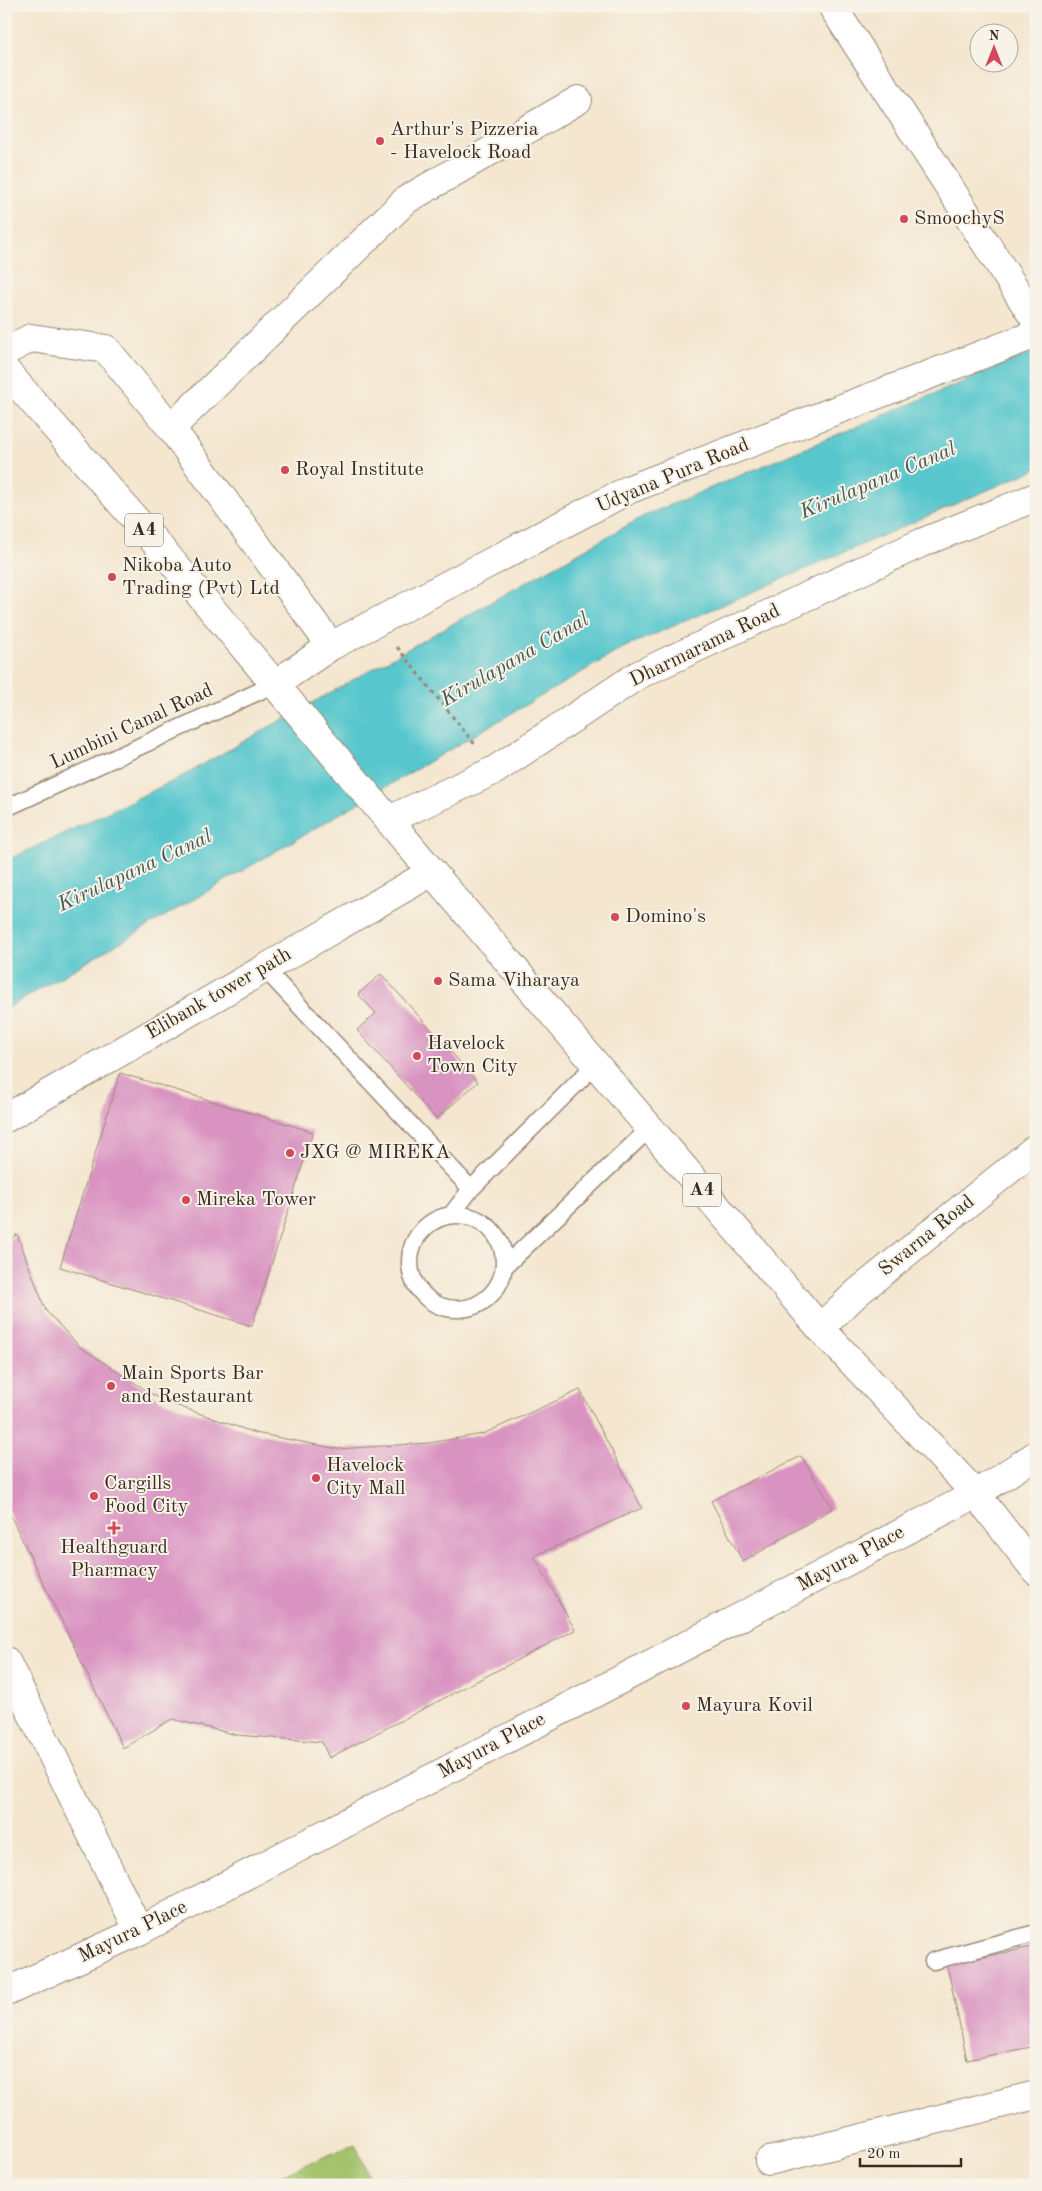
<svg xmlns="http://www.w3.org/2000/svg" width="1042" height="2191" font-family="'Old Standard TT',serif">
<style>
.green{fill:#a3c26a;stroke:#6f7644}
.water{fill:#59c7cd;stroke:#4a7876}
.building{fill:#d993c1}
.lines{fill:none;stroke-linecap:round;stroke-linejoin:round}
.service-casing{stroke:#988876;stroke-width:19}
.minor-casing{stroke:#988876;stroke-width:30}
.trunk-casing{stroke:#988876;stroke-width:30}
.path{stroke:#988876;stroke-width:3;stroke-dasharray:4 4;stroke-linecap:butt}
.service{stroke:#fff;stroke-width:16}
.minor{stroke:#fff;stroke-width:28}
.trunk{stroke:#fff;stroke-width:28}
.poi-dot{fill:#d1495b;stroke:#f7f3e8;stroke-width:2}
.labels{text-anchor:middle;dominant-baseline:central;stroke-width:4;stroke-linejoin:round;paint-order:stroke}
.shield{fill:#f7f3e8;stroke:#73665b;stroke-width:1}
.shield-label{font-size:19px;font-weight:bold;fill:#3b2a1e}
.poi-label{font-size:20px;fill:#3b2a1e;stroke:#f7f3e8;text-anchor:start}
.street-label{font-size:20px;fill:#3b2a1e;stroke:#f7f3e8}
.water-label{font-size:21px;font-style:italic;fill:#445953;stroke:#f7f3e8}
</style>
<rect width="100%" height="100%" fill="#f7f3e8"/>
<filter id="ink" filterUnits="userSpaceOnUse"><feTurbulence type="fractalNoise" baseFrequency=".02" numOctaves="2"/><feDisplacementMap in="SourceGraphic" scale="10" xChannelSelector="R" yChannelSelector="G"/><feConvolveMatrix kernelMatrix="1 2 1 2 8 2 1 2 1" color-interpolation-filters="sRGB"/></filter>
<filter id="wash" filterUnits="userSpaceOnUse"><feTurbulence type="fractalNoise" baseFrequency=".0096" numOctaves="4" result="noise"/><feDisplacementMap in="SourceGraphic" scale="20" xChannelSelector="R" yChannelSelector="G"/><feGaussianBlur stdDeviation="1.12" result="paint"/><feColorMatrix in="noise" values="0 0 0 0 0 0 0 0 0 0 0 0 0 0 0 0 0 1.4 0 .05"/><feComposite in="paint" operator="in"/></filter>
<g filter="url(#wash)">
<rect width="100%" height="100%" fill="#f4e6cf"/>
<path class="green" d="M 355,2144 L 373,2185 L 256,2185 Z"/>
<path class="water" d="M 1036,351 L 1036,469 L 625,647 L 6,1009 L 6,861 L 177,779 L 644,516 Z"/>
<g id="blocks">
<path class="building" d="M 381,974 L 478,1082 L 436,1119 L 357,1030 L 376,1013 L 358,994 Z
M 120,1073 L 313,1132 L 252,1326 L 60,1267 Z
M 17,1234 L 46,1311 L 80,1347 L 161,1400 L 255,1433 L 338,1449 L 429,1443 L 483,1434 L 580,1390 L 642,1508 L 534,1556 L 575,1630 L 329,1758 L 322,1742 L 237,1735 L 172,1719 L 123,1748 L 6,1506 L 6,1244 Z
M 801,1456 L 833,1508 L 743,1562 L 711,1501 Z
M 1036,1946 L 1036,2046 L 967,2060 L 947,1965 Z"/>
</g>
</g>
<g filter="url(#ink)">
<use href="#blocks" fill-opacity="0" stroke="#988876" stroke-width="1"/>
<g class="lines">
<defs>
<path id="service" d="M 6,808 L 275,684
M 264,968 L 471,1189
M 451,1215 L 471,1189 L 595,1065
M410 1262a47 47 0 1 1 94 0a47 47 0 1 1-94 0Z
M 504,1267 L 650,1128
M 933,1961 L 1036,1933"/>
<path id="minor" d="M 832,6 L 1036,321
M 6,351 L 31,338 L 106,349 L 171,428 L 331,646
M 171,428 L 406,200 L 578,100
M 275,684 L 331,646 L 630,489 L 1036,334
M 389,820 L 495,770 L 638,675 L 921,543 L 1036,497
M 6,1118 L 432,872
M 820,1328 L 858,1292 L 1036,1148
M 6,1661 L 139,1931
M 6,1992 L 139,1931 L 976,1494 L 1036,1455
M 769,2161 L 1036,2095"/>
<path id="trunk" d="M 6,371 L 169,558 L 432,872 L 820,1328 L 976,1494 L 1036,1571"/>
</defs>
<use href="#service" class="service-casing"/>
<use href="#minor" class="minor-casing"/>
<use href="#trunk" class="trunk-casing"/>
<path class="path" d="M 397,647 L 476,746"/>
<use href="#service" class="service"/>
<use href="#minor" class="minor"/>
<use href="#trunk" class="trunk"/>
</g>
</g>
<g class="poi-dot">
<circle cx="380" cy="141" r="5"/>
<circle cx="904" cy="219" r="5"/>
<circle cx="285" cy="470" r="5"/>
<circle cx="112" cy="577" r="5"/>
<circle cx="615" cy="917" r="5"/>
<circle cx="438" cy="981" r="5"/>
<circle cx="417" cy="1056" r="5"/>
<circle cx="290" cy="1153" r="5"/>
<circle cx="186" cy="1200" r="5"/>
<circle cx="111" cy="1386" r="5"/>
<circle cx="316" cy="1478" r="5"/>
<circle cx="94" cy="1496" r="5"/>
<path d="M111.5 1520.5h5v5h5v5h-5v5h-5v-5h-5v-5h5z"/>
<circle cx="686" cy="1706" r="5"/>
</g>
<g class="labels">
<g class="shield">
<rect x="125" y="513.5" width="38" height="33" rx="4"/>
<rect x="683" y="1173.5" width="38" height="33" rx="4"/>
</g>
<g class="shield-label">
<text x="144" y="530">A4</text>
<text x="702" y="1190">A4</text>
</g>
<g class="poi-label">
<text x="390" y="130">Arthur's Pizzeria<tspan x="390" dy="23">- Havelock Road</tspan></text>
<text x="914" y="219">SmoochyS</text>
<text x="295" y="470">Royal Institute</text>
<text x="122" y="566">Nikoba Auto<tspan x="122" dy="23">Trading (Pvt) Ltd</tspan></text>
<text x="625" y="917">Domino's</text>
<text x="448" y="981">Sama Viharaya</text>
<text x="427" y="1044">Havelock<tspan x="427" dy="23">Town City</tspan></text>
<text x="300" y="1153">JXG @ MIREKA</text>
<text x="196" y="1200">Mireka Tower</text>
<text x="121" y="1374">Main Sports Bar<tspan x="121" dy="23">and Restaurant</tspan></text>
<text x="326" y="1466">Havelock<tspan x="326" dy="23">City Mall</tspan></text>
<text x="104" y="1484">Cargills<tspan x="104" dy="23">Food City</tspan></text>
<text x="114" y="1548" text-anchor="middle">Healthguard<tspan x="114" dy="23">Pharmacy</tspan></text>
<text x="696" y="1706">Mayura Kovil</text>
</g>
<g class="street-label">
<text transform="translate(673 476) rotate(-23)">Udyana Pura Road</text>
<text transform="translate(705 646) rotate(-26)">Dharmarama Road</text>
<text transform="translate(132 727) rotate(-25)">Lumbini Canal Road</text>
<text transform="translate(219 994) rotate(-30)">Elibank tower path</text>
<text transform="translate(927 1236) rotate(-39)">Swarna Road</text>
<text transform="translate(851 1559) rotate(-28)">Mayura Place</text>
<text transform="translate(492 1746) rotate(-28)">Mayura Place</text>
<text transform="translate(133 1932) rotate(-26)">Mayura Place</text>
</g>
<g class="water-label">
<text transform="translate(878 481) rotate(-23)">Kirulapana Canal</text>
<text transform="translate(515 660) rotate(-30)">Kirulapana Canal</text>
<text transform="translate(135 871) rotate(-25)">Kirulapana Canal</text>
</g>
</g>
<rect width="1042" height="2191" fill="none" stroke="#f7f3e8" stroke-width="25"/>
<g transform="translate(994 48)"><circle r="24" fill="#f7f3e8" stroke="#aca397"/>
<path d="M0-4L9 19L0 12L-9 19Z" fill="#d1495b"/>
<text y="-8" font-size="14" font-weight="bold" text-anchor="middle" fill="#3b2a1e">N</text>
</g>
<path d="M860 2158v8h101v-8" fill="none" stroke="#3b2a1e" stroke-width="2.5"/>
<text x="867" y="2158" font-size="15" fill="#3b2a1e" stroke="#f7f3e8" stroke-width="4" paint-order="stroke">20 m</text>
</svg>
